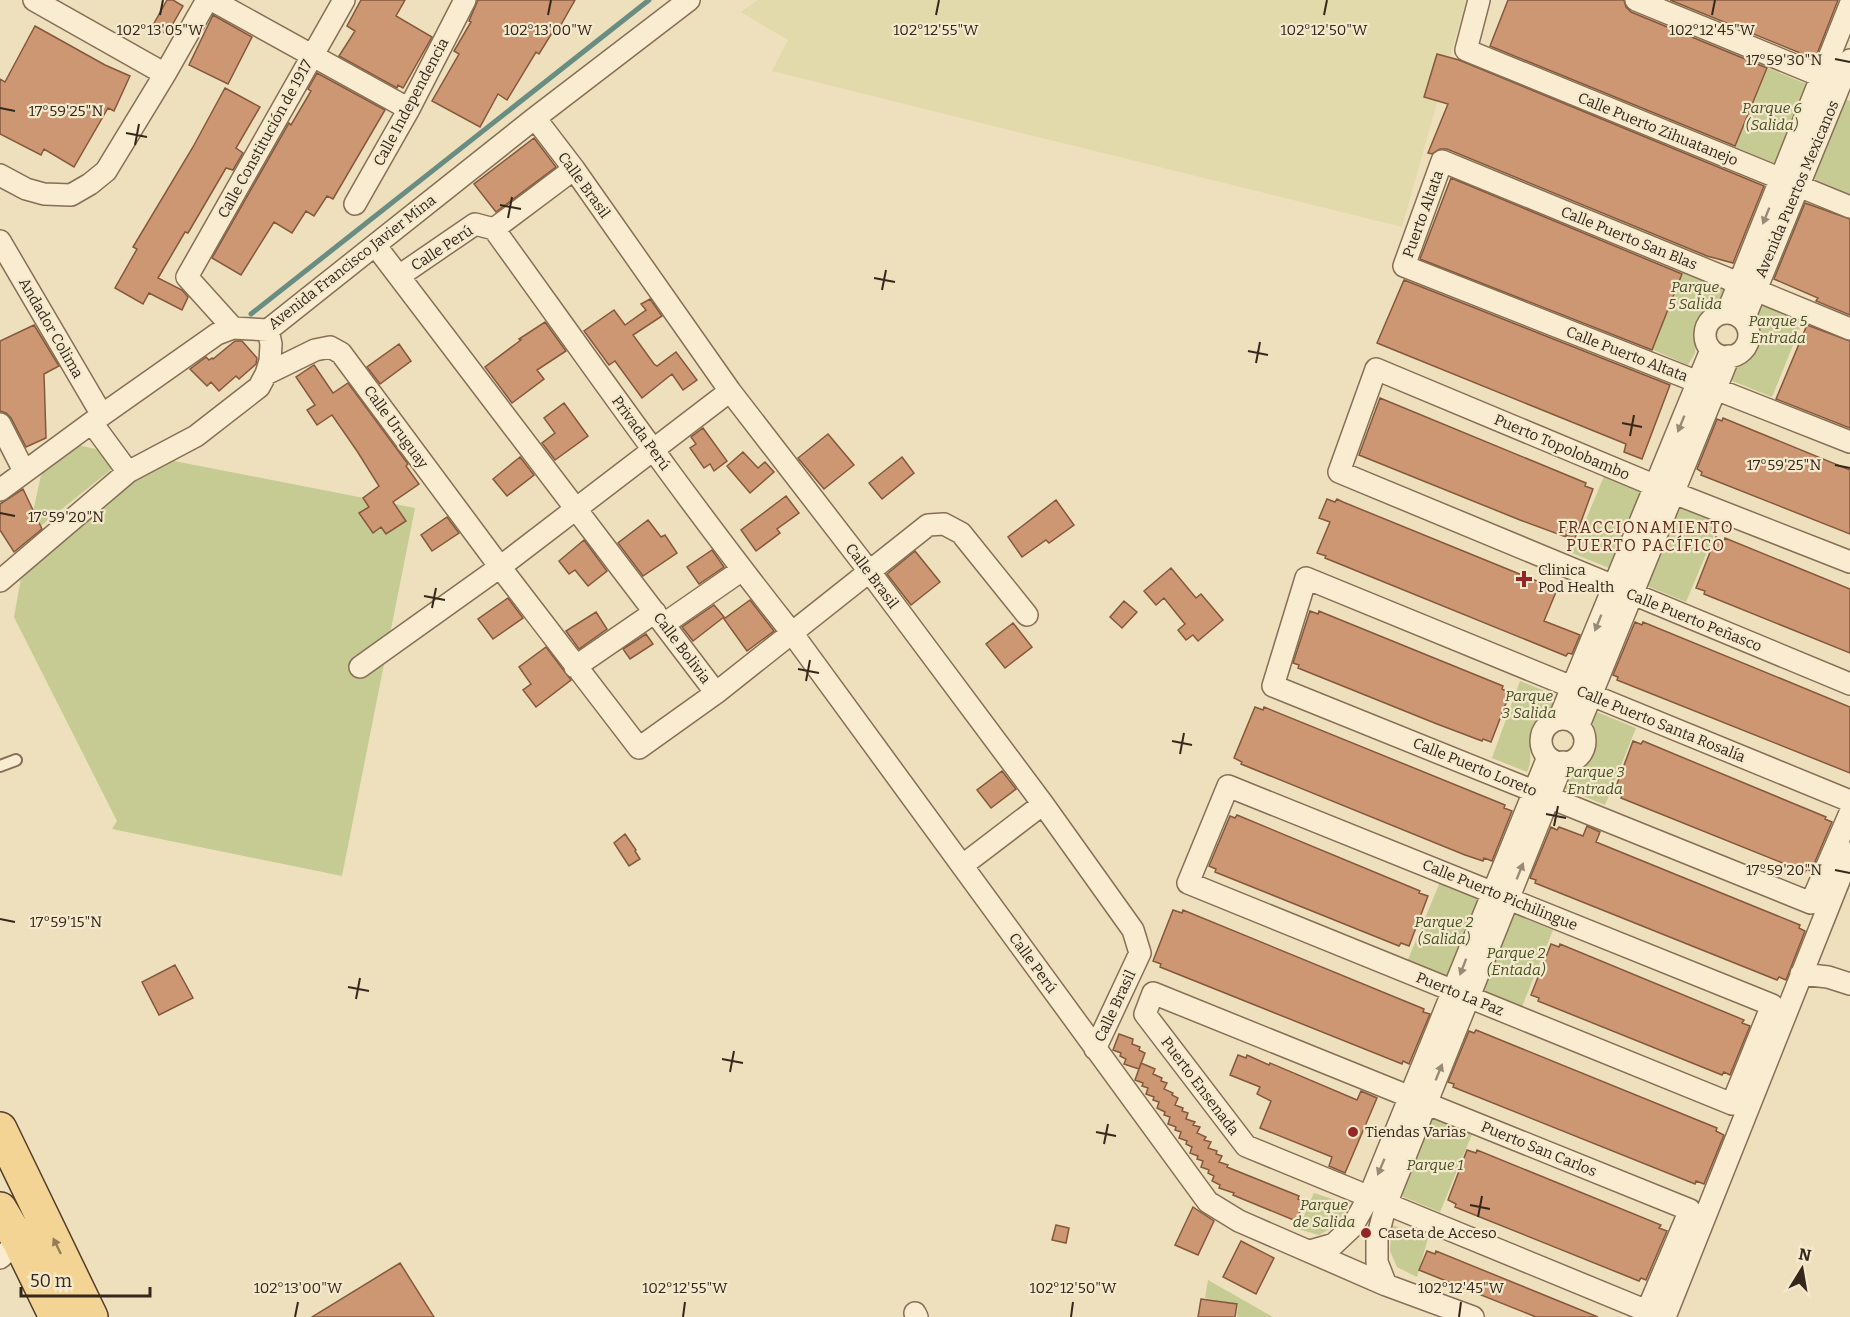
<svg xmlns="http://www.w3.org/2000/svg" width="1850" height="1317" font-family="Bitter,serif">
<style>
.farmland{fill:#e3daab}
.green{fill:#c5cb92}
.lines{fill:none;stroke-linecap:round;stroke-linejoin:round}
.stream{stroke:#698c83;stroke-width:5}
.building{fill:#cd9773;stroke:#85583c;stroke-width:1.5}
.lane-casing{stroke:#866f56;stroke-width:14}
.street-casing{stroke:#866f56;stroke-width:24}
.primary-casing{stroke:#533d2b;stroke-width:36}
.lane{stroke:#f9ecd0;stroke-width:10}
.street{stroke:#f9ecd0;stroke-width:21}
.primary{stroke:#f3d494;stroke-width:33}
.oneway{fill:#978a76}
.oneway2{fill:#947e58}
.ticks{fill:none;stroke:#35271b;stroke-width:2}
.poi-dot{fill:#952628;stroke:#f5e9cd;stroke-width:2}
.labels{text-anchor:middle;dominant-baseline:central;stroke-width:4.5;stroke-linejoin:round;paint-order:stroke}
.street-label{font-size:15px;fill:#35271b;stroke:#f5e9cd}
.park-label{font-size:15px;font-style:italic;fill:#465122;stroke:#f5e9cd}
.poi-label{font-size:15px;fill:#35271b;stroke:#f5e9cd;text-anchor:start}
.neighbourhood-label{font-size:16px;letter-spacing:1.5px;fill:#62291a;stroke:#f5e9cd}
.ticks-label{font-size:15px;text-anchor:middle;fill:#35271b;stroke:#f5e9cd;stroke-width:4.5;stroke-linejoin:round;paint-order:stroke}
</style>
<rect width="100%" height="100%" fill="#eedfbd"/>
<path class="farmland" d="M 758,0 L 1466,0 L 1402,227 L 772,71 L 788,40 L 741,12 Z"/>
<path class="green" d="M 1768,68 L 1809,85 L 1777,164 L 1735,147 Z
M 1842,98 L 1850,101 L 1850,194 L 1810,177 Z
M 1684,270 L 1726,288 L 1720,300 L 1697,319 L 1695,353 L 1688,365 L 1651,349 Z
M 1765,302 L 1804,318 L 1772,397 L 1730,380 L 1735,368 L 1758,348 L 1758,314 Z
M 69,443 L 109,452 L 118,464 L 37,529 L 32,517 L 44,461 Z
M 157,460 L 174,461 L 415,508 L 342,876 L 112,829 L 117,821 L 14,617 L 23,567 Z
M 1605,474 L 1646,491 L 1614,570 L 1572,553 Z
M 1677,506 L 1719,523 L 1686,602 L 1645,585 Z
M 1520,681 L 1560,697 C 1553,710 1537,716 1532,730 C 1527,744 1534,758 1527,772 L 1492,758 Z
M 1597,712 L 1636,728 L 1605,805 L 1564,788 C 1570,771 1581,773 1589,759 C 1596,748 1591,737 1592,726 C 1592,722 1595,716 1597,712 Z
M 1440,882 L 1481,899 L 1448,978 L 1407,962 Z
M 1512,913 L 1553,930 L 1521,1009 L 1480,992 Z
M 1431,1117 L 1472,1134 L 1440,1212 L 1399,1195 Z
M 1314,1193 L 1350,1205 L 1335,1226 L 1319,1235 L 1298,1229 Z
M 1392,1225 L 1428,1238 L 1417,1277 L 1397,1267 L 1390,1251 Z
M 1208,1280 L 1273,1317 L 1237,1317 L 1238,1304 L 1205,1298 Z"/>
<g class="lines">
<path class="stream" d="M 251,314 L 649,0"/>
</g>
<path class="building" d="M 167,0 L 173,0 L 183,6 L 167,34 L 152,27 Z
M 361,0 L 405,0 L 396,16 L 432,37 L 403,88 L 398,85 L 397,88 L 339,56 L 355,31 L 347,26 Z
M 478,0 L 575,0 L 558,30 L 555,28 L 539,54 L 536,52 L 507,100 L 498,94 L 480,127 L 432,101 L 459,54 L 454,51 L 471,22 L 469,21 Z
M 1508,0 L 1624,0 L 1626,7 L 1631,12 L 1767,68 L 1735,146 L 1490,46 Z
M 1670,0 L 1838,0 L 1815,59 Z
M 213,15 L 252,37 L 228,84 L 189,65 Z
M 35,26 L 105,65 L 130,76 L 114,111 L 108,108 L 74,167 L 44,149 L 41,155 L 0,134 L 0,79 L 5,82 Z
M 1437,54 L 1459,60 L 1764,186 L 1733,263 L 1707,256 L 1447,149 L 1440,149 L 1432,154 L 1428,153 L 1448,104 L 1424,97 Z
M 317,73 L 385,110 L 333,199 L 327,196 L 314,216 L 306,211 L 292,233 L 274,222 L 241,275 L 212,258 L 289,123 L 291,125 L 311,91 L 308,89 Z
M 225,88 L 260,107 L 236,148 L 243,153 L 233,170 L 226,168 L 188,233 L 185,232 L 158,278 L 182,290 L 188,297 L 182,310 L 149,293 L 143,304 L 115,288 L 137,249 L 133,247 L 193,147 Z
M 534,138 L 556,167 L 496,212 L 474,184 Z
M 1451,178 L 1682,274 L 1652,350 L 1420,259 Z
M 1805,203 L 1850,219 L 1850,315 L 1816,301 L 1818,298 L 1774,279 Z
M 1404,280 L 1670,385 L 1642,459 L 1624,452 L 1626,444 L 1377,343 Z
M 650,299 L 662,316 L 633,335 L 654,364 L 657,366 L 676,352 L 697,380 L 683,390 L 672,374 L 642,398 L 615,361 L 609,365 L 584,331 L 614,310 L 625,325 L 646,310 L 641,304 Z
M 545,322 L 566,351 L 537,370 L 544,379 L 512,403 L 485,367 L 521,340 L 519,339 Z
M 34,325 L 59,366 L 44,374 L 46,438 L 26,447 L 11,418 L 6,413 L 0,411 L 0,341 Z
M 1807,325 L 1850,341 L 1850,428 L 1776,399 Z
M 235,341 L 242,341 L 257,358 L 256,364 L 239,379 L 236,376 L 219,391 L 211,382 L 207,386 L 190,369 L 206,357 L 209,360 L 212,358 L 213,359 Z
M 399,344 L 411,361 L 380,384 L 367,367 Z
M 314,365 L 333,393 L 348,383 L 408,464 L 406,466 L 419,484 L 393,502 L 406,521 L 386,534 L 381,527 L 373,533 L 359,513 L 369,507 L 363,498 L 379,486 L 357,451 L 332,415 L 317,425 L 307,410 L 315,405 L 296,377 Z
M 1380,398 L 1586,483 L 1585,486 L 1593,489 L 1575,538 L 1566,535 L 1566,537 L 1520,520 L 1359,455 Z
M 564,403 L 588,436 L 555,460 L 542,443 L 555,433 L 544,418 Z
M 1723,418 L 1850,470 L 1850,534 L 1701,475 L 1702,472 L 1697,469 L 1717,419 L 1722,421 Z
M 703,428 L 727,461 L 714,471 L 710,464 L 704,468 L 690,448 L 696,444 L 691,437 Z
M 828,434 L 854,465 L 824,489 L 798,458 Z
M 743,452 L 758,468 L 765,462 L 774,472 L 750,493 L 727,466 Z
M 520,457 L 534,475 L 507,496 L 493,479 Z
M 902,457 L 914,473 L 882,499 L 869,483 Z
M 23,489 L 42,529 L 14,552 L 0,530 L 0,504 Z
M 786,496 L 799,513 L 777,529 L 780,533 L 756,551 L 741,530 Z
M 1327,499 L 1335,502 L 1337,499 L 1343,502 L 1549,586 L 1548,589 L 1556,592 L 1544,621 L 1580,635 L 1572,654 L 1568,653 L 1566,656 L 1325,558 L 1326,556 L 1317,553 L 1330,522 L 1319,518 Z
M 1056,500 L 1074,525 L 1049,543 L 1046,540 L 1022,557 L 1008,537 Z
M 447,517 L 459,533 L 432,551 L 421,535 Z
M 648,520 L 661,537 L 665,535 L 677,553 L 643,576 L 618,543 Z
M 1716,537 L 1724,541 L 1725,538 L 1850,589 L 1850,653 L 1704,594 L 1705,591 L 1696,588 Z
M 584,540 L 607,571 L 588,586 L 575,570 L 569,574 L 559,561 Z
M 712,550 L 724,567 L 699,584 L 687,567 Z
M 915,551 L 940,582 L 911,605 L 887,574 Z
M 1171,568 L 1196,598 L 1201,594 L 1223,620 L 1198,641 L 1193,635 L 1186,640 L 1178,630 L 1185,624 L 1164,598 L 1156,605 L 1144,591 Z
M 508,598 L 523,618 L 493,639 L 478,619 Z
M 750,600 L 774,631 L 747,651 L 724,619 Z
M 1124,601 L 1137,612 L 1122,628 L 1110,617 Z
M 714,605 L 724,617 L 693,641 L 682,627 Z
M 1310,611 L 1318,614 L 1319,611 L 1326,614 L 1503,686 L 1502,689 L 1510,693 L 1491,742 L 1483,739 L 1482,741 L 1437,724 L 1298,668 L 1299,665 L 1293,663 Z
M 596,612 L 607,629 L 579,649 L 566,631 Z
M 1635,622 L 1642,625 L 1643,622 L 1850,707 L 1850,773 L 1617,680 L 1618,677 L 1613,675 Z
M 1013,623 L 1032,647 L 1005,668 L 986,644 Z
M 646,634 L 653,644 L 630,659 L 623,649 Z
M 546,647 L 571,680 L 536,707 L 523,690 L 531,684 L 519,667 Z
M 1255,707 L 1263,710 L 1264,707 L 1505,805 L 1504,808 L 1512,811 L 1492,861 L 1484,858 L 1483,861 L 1465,855 L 1241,764 L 1242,762 L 1234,758 Z
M 1633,741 L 1641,744 L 1643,741 L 1826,817 L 1825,819 L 1832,822 L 1811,871 L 1807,869 L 1805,872 L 1621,798 L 1622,795 L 1614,792 Z
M 1002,771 L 1016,789 L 991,808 L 977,790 Z
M 1237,815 L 1420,891 L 1419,893 L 1428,896 L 1409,946 L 1401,943 L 1399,946 L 1215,872 L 1216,869 L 1209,866 L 1230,816 L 1235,818 Z
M 1587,826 L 1600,832 L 1596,842 L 1800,925 L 1799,928 L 1805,931 L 1786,980 L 1779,977 L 1777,980 L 1535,883 L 1536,880 L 1530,878 L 1551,827 L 1557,830 L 1559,827 L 1583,836 Z
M 625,834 L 636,850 L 635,851 L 640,859 L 629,866 L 614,843 Z
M 1173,910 L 1182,913 L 1183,910 L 1424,1009 L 1423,1012 L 1430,1014 L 1409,1064 L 1403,1061 L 1402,1064 L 1160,967 L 1161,964 L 1153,961 Z
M 1551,944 L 1559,947 L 1560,944 L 1744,1020 L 1742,1023 L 1750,1026 L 1730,1075 L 1724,1072 L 1722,1075 L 1538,1001 L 1539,998 L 1531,995 Z
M 175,965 L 193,998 L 159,1015 L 142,982 Z
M 1476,1030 L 1717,1128 L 1716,1131 L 1724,1135 L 1704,1184 L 1696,1181 L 1695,1184 L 1453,1087 L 1454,1084 L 1448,1082 L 1469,1031 L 1474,1033 Z
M 1119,1034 L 1133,1039 L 1132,1044 L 1140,1047 L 1139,1050 L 1145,1053 L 1139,1069 L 1124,1064 L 1126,1059 L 1120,1056 L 1121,1053 L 1113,1050 Z
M 1238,1055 L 1246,1058 L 1247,1055 L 1269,1065 L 1270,1063 L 1357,1100 L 1361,1091 L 1377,1098 L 1345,1173 L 1329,1166 L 1332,1157 L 1260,1128 L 1271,1101 L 1257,1094 L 1260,1087 L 1230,1075 Z
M 1141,1063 L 1155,1069 L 1153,1074 L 1162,1078 L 1161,1081 L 1167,1083 L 1164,1089 L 1173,1093 L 1172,1095 L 1178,1098 L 1175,1105 L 1183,1108 L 1182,1111 L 1188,1113 L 1186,1119 L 1195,1122 L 1193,1125 L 1200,1127 L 1197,1133 L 1206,1137 L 1204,1140 L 1211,1142 L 1208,1148 L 1217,1151 L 1216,1154 L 1222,1156 L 1219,1162 L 1228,1165 L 1227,1167 L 1299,1196 L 1298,1199 L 1304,1202 L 1296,1221 L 1233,1195 L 1234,1193 L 1219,1188 L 1220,1185 L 1212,1181 L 1214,1176 L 1208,1173 L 1209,1170 L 1201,1167 L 1203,1161 L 1197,1159 L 1198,1156 L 1190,1153 L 1192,1147 L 1186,1144 L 1187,1141 L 1179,1138 L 1181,1132 L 1175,1130 L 1176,1127 L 1168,1124 L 1170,1117 L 1164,1115 L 1165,1112 L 1157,1108 L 1159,1102 L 1153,1100 L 1154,1097 L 1146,1094 L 1148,1088 L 1142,1086 L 1143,1083 L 1135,1080 Z
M 1467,1150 L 1476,1153 L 1477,1150 L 1661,1225 L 1659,1228 L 1667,1231 L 1646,1280 L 1641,1278 L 1639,1281 L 1455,1207 L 1456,1204 L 1448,1200 Z
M 1193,1207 L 1214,1221 L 1198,1255 L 1175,1245 Z
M 1056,1225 L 1069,1228 L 1066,1243 L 1052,1240 Z
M 1241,1241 L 1274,1258 L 1256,1294 L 1223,1277 Z
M 1427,1251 L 1435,1254 L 1436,1251 L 1598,1317 L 1536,1317 L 1419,1270 Z
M 400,1263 L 434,1317 L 312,1317 Z
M 1201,1299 L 1237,1304 L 1235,1317 L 1198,1317 Z"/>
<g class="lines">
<defs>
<path id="lane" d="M 0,766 L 16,760"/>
<path id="street" d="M 34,0 L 165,74
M 212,0 L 409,109
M 1479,0 L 1466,50 L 1850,207
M 1636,0 L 1833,81
M 535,118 L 574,169 L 730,391 L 869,571 L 1043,804 L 1133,930 L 1140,953 L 1095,1049
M 0,175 L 26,189 L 44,194 L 71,195 L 90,184 L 106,171 L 165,74 L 207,0
M 355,204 L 409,109 L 465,0
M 494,229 C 592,365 688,502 792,633 L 1208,1202 L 1239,1221 L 1386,1285 L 1473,1317
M 0,241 L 102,415
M 375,245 L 716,693
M 399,276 L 475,224 L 494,229 L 574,169
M 1727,313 L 1850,5
M1705 335a22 22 0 1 1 44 0a22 22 0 1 1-44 0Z
M 1744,319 L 1850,60
M 233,328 L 187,277 L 344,0
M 1850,329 L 1442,161 L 1404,266 L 1850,442
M 266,374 L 315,350 L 330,347 L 341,353 L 500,567 L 639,748 L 716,693 L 928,525 L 944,524 L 961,533 L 1027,615
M 92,423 L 128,472
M 0,424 L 24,471
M 0,490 L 102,415 L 217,334 L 233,328 L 268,330 L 535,118 L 689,0
M 1850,562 L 1656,486 L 1376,369 L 1339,472 L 1850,684
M 0,581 L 128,472 L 196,436 L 259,387 L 266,374 L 270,361 L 271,344 L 268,330
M 664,624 L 742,570
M 360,667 L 500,567 L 730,391
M 575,667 L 655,612
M 1559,719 L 1711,350
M1541 741a22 22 0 1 1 44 0a22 22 0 1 1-44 0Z
M 1579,725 L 1729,356
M 1228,786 L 1772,1005 L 1732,1104 L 1188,883 Z
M 1850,801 L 1306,578 L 1273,686 L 1811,903 L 1850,813
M 963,865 L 1043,804
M 1801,974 L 1828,977 L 1850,984
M 1153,993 L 1690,1210 L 1647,1311 L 1246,1146 L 1145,1014 Z
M 1310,1251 L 1334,1244 L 1352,1227 L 1369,1197 L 1548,757
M 0,1258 L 19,1241
M 1386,1285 L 1377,1262 L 1377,1239 L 1386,1204 L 1563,762
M 915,1313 L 917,1317
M 1665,1317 L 1850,853"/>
<path id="primary" d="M 0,1129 L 91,1317
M 0,1209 L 19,1241 L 56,1317"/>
</defs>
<use href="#lane" class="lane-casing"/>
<use href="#street" class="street-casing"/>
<use href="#primary" class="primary-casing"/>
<use href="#lane" class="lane"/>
<use href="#street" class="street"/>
<use href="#primary" class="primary"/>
</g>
<defs><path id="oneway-solid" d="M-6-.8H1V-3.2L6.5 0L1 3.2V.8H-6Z" transform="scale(1.5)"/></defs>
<g class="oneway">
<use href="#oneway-solid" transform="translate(1766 216) rotate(112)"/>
<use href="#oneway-solid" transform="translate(1681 424) rotate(112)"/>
<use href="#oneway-solid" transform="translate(1598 623) rotate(112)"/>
<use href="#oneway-solid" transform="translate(1520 871) rotate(-68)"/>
<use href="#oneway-solid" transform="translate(1463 967) rotate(111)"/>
<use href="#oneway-solid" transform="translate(1439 1072) rotate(-68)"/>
<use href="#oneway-solid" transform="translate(1381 1167) rotate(113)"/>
</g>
<use class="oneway2" href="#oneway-solid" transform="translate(57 1246) rotate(-116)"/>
<path class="ticks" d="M 160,15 L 163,0M 548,15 L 551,0M 936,15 L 939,0M 1324,15 L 1327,0M 1712,15 L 1715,0M 1835,59 L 1850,62M 0,108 L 15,111M 126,133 L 147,137M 135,145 L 139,124M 500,205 L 521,209M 508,218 L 512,197M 874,278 L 895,282M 882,290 L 886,270M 1248,351 L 1268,355M 1256,363 L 1260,342M 1622,423 L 1642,427M 1630,436 L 1634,415M 1835,465 L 1850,468M 0,513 L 15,516M 424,596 L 445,600M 432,608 L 436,588M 798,669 L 819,673M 806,681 L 810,660M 1172,741 L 1192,745M 1180,754 L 1184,733M 1546,814 L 1566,818M 1554,826 L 1558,806M 1835,870 L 1850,873M 0,919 L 15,922M 348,987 L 369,991M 356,999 L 360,978M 722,1059 L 743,1063M 730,1072 L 734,1051M 1096,1132 L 1116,1136M 1104,1144 L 1108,1124M 1470,1205 L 1490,1209M 1478,1217 L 1482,1196M 295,1317 L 298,1302M 683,1317 L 685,1302M 1071,1317 L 1073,1302M 1459,1317 L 1461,1302"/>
<g class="poi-dot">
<path d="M1521 570h6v6h6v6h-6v6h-6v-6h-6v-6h6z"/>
<circle cx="1353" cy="1132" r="6"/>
<circle cx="1366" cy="1233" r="6"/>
</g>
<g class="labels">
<g class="street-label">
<text transform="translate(411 102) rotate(-62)">Calle Independencia</text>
<text transform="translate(1658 129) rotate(22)">Calle Puerto Zihuatanejo</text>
<text transform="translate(265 139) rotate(-61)">Calle Constitución de 1917</text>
<text transform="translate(584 185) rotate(54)">Calle Brasil</text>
<text transform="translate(1797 189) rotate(-67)">Avenida Puertos Mexicanos</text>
<text transform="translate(1423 214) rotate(-70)">Puerto Altata</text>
<text transform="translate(1629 238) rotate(22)">Calle Puerto San Blas</text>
<text transform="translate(442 248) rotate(-33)">Calle Perú</text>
<text transform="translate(352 262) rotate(-38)">Avenida Francisco Javier Mina</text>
<text transform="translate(51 328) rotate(60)">Andador Colima</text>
<text transform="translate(1627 354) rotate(21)">Calle Puerto Altata</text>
<text transform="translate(396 427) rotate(54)">Calle Uruguay</text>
<text transform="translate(641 433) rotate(54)">Privada Perú</text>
<text transform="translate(1562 447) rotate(23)">Puerto Topolobambo</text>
<text transform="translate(872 576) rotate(53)">Calle Brasil</text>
<text transform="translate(1694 620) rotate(22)">Calle Puerto Peñasco</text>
<text transform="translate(682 648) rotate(53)">Calle Bolivia</text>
<text transform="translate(1661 724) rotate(22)">Calle Puerto Santa Rosalía</text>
<text transform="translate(1475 767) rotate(22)">Calle Puerto Loreto</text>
<text transform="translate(1500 895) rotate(22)">Calle Puerto Pichilingue</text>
<text transform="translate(1033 963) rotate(54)">Calle Perú</text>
<text transform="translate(1460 994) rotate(22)">Puerto La Paz</text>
<text transform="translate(1115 1006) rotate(-65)">Calle Brasil</text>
<text transform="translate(1200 1086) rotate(53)">Puerto Ensenada</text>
<text transform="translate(1539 1149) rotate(22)">Puerto San Carlos</text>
</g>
<g class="park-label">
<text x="1772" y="108">Parque 6<tspan x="1772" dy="17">(Salida)</tspan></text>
<text x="1695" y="287">Parque<tspan x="1695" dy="17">5 Salida</tspan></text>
<text x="1778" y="321">Parque 5<tspan x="1778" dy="17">Entrada</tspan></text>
<text x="1529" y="696">Parque<tspan x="1529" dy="17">3 Salida</tspan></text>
<text x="1595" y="772">Parque 3<tspan x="1595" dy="17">Entrada</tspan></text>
<text x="1444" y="922">Parque 2<tspan x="1444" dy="17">(Salida)</tspan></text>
<text x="1516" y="953">Parque 2<tspan x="1516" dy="17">(Entada)</tspan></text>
<text x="1435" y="1165">Parque 1</text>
<text x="1324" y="1205">Parque<tspan x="1324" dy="17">de Salida</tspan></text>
</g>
<g class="poi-label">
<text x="1538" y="570">Clinica<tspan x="1538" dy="17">Pod Health</tspan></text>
<text x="1365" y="1132">Tiendas Varias</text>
<text x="1378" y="1233">Caseta de Acceso</text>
</g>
<g class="neighbourhood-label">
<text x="1646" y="527">FRACCIONAMIENTO<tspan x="1646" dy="18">PUERTO PACÍFICO</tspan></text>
</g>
</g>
<g class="ticks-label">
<text x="160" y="35">102°13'05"W</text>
<text x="548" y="35">102°13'00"W</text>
<text x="936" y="35">102°12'55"W</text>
<text x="1324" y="35">102°12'50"W</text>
<text x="1712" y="35">102°12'45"W</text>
<text x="1784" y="65">17°59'30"N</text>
<text x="66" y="116">17°59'25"N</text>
<text x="1784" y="470">17°59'25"N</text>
<text x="66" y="522">17°59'20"N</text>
<text x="1784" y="875">17°59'20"N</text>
<text x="66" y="927">17°59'15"N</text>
<text x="298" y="1293">102°13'00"W</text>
<text x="685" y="1293">102°12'55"W</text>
<text x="1073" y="1293">102°12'50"W</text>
<text x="1461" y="1293">102°12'45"W</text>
</g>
<g transform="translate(1802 1269) rotate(11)" stroke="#f5e9cd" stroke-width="4.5" paint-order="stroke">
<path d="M0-4.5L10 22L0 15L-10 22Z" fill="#35271b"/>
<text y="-9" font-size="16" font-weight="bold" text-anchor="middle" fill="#35271b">N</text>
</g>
<path d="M21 1287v9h129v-9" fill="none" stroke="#35271b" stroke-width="3"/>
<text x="30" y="1287" font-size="18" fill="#35271b" stroke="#f5e9cd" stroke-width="4.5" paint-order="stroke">50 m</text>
</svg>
